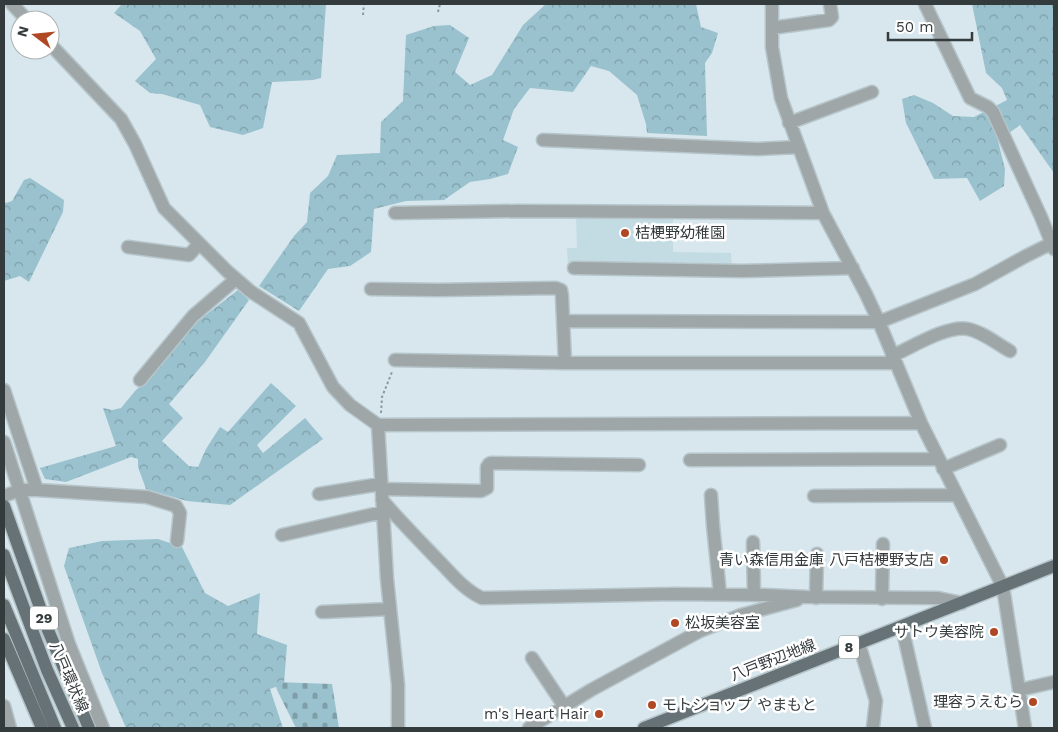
<svg xmlns="http://www.w3.org/2000/svg" width="1058" height="732" font-family="'Work Sans','Noto Sans JP',sans-serif">
<style>
.built{fill:#c3dce4}
.forest{fill:url(#forest-crowns)}
.cemetery{fill:url(#cemetery-stones)}
.lines{fill:none;stroke-linecap:round;stroke-linejoin:round}
.minor-casing{stroke:#b6c5ca;stroke-width:15}
.major-casing{stroke:#b6c5ca;stroke-width:15}
.path{stroke:#8d999d;stroke-width:2;stroke-dasharray:2.5 2.5;stroke-linecap:butt}
.minor{stroke:#9fa6a8;stroke-width:12}
.major{stroke:#667276;stroke-width:12}
.poi-dot{fill:#b04826;stroke:#fff;stroke-width:2}
.labels{text-anchor:middle;dominant-baseline:central;stroke-width:5;stroke-linejoin:round;paint-order:stroke}
.shield{fill:#fff;stroke:#717677;stroke-width:1}
.shield-label{font-size:14px;font-weight:bold;fill:#343b3d}
.poi-label{font-size:15px;fill:#343b3d;stroke:#fff;text-anchor:end}
.street-label{font-size:15px;fill:#343b3d;stroke:#fff}
</style>
<defs>
<pattern id="forest-crowns" width="20" height="18" patternUnits="userSpaceOnUse" patternTransform="scale(1.25)"><rect width="20" height="18" fill="#9ac2ce"/><path d="M2 6a3 3 0 1 1 6 0M12 15a3 3 0 1 1 6 0" fill="none" stroke="#7e9fa8"/></pattern>
<pattern id="cemetery-stones" width="16" height="16" patternUnits="userSpaceOnUse" patternTransform="scale(1.25)"><rect width="16" height="16" fill="#9ac2ce"/><path d="M2 7V4a2 2 0 0 1 4 0v3zM10 15v-3a2 2 0 0 1 4 0v3z" fill="#7e9fa8"/></pattern>
</defs>
<rect width="100%" height="100%" fill="#d7e7ed"/>
<path class="built" d="M 576,216 L 673,217 L 673,252 L 731,253 L 732,268 L 568,266 L 567,248 L 577,248 Z"/>
<path class="forest" d="M 122,4 L 326,4 L 321,78 L 313,80 L 272,82 L 263,128 L 243,135 L 210,127 L 200,105 L 162,94 L 150,93 L 135,81 L 156,59 L 140,31 L 114,13 Z
M 546,4 L 696,4 L 701,27 L 718,33 L 712,53 L 705,63 L 707,136 L 647,133 L 646,124 L 637,95 L 609,71 L 591,66 L 573,92 L 530,88 L 514,109 L 503,140 L 518,147 L 508,174 L 490,179 L 470,182 L 444,200 L 406,201 L 374,209 L 371,252 L 350,266 L 328,269 L 299,311 L 259,286 L 294,236 L 307,222 L 310,193 L 328,176 L 337,155 L 380,153 L 381,122 L 403,101 L 406,35 L 434,26 L 450,25 L 469,38 L 455,72 L 470,85 L 492,75 L 523,25 Z
M 972,4 L 1054,4 L 1054,173 L 1020,125 L 998,141 L 1005,169 L 1004,186 L 980,201 L 967,178 L 934,179 L 906,123 L 902,99 L 914,95 L 933,103 L 953,116 L 974,117 L 1007,100 L 1002,88 L 986,73 Z
M 30,178 L 64,200 L 63,212 L 29,282 L 20,276 L 4,281 L 4,201 L 6,203 L 12,201 L 24,180 Z
M 238,290 L 249,300 L 205,362 L 169,404 L 183,418 L 162,441 L 189,466 L 198,467 L 206,449 L 220,427 L 228,432 L 271,383 L 296,406 L 257,445 L 263,453 L 305,418 L 323,439 L 230,505 L 187,501 L 146,489 L 138,467 L 138,459 L 131,457 L 66,482 L 45,479 L 40,468 L 116,446 L 103,408 L 112,410 L 121,408 L 135,391 L 156,371 L 198,321 Z
M 158,539 L 182,547 L 205,593 L 228,606 L 260,593 L 257,634 L 287,645 L 284,684 L 270,689 L 283,728 L 126,728 L 102,673 L 64,566 L 69,548 L 102,541 Z"/>
<path class="cemetery" d="M 275,682 L 332,684 L 339,728 L 296,728 L 277,690 Z"/>
<g class="lines">
<defs>
<path id="minor" d="M 12,4 L 27,20
M 772,4 L 772,47 L 781,98 L 823,213 L 866,294 L 879,322 L 921,423 L 1003,587 L 1025,728
M 925,4 L 970,98 L 988,107 L 993,112 L 1041,217 L 1054,249
M 772,28 L 829,20 L 832,17 L 830,4
M 50,44 L 121,119 L 135,144 L 164,208 L 227,271 L 250,291 L 299,323 L 333,387 L 350,405 L 378,425 L 387,579 L 398,685 L 398,728
M 789,123 L 872,92
M 543,140 L 757,149 L 799,147
M 395,213 L 517,211 L 823,213
M 128,247 L 189,255 L 199,244
M 574,268 L 742,271 L 853,268
M 371,289 L 439,290 L 556,288 L 561,290 L 562,296 L 565,363
M 563,321 L 879,322 L 975,284 L 1026,256 L 1052,243
M 892,356 C 912,347 947,325 968,329 C 983,332 997,344 1010,351
M 395,360 L 565,363 L 895,363
M 140,380 L 193,316 L 236,279
M 4,390 L 37,490
M 378,425 L 921,423
M 4,442 L 69,644 L 103,728
M 690,460 L 937,459
M 943,469 L 1000,445
M 381,489 L 481,491 L 487,488 L 487,467 L 489,464 L 491,463 L 639,465
M 319,494 L 380,484
M 711,495 L 713,525 L 720,594
M 4,496 L 20,490 L 37,490 L 147,497 L 176,506 L 180,513 L 177,541
M 814,496 L 956,495
M 382,500 C 400,521 419,540 438,560 C 452,574 464,590 482,598 L 674,594 L 764,595 L 807,597 L 938,598 L 962,603
M 282,535 L 383,512
M 753,542 L 754,595
M 816,598 L 817,554
M 882,599 L 883,544
M 322,612 L 390,609
M 902,627 L 925,728
M 859,644 L 876,701 L 873,727
M 532,658 L 564,706
M 1019,690 L 1054,682
M 4,706 L 10,728
M 529,728 L 591,690 L 700,631 L 741,615 L 797,600"/>
<path id="major" d="M 4,506 L 48,630 L 89,728
M 4,555 L 47,670 L 73,728
M 4,605 L 55,728
M 4,639 L 42,728
M 644,728 L 1054,566"/>
</defs>
<use href="#minor" class="minor-casing"/>
<use href="#major" class="major-casing"/>
<path class="path" d="M 438,12 L 440,4
M 363,15 L 364,4
M 381,413 L 382,397 L 392,372"/>
<use href="#minor" class="minor"/>
<use href="#major" class="major"/>
</g>
<g class="poi-dot">
<circle cx="625" cy="233" r="5"/>
<circle cx="944" cy="560" r="5"/>
<circle cx="675" cy="623" r="5"/>
<circle cx="994" cy="632" r="5"/>
<circle cx="1033" cy="702" r="5"/>
<circle cx="652" cy="705" r="5"/>
<circle cx="599" cy="714" r="5"/>
</g>
<g class="labels">
<g class="shield">
<rect x="30" y="606.5" width="28" height="23" rx="4"/>
<rect x="839" y="635.5" width="20" height="23" rx="4"/>
</g>
<g class="shield-label">
<text x="44" y="618">29</text>
<text x="849" y="647">8</text>
</g>
<g class="poi-label">
<text x="635" y="233" text-anchor="start">桔梗野幼稚園</text>
<text x="934" y="560">青い森信用金庫 八戸桔梗野支店</text>
<text x="685" y="623" text-anchor="start">松坂美容室</text>
<text x="984" y="632">サトウ美容院</text>
<text x="1023" y="702">理容うえむら</text>
<text x="662" y="705" text-anchor="start">モトショップ やまもと</text>
<text x="589" y="714">m's Heart Hair</text>
</g>
<g class="street-label">
<text transform="translate(773 660) rotate(-21)">八戸野辺地線</text>
<text transform="translate(69 677) rotate(67)">八戸環状線</text>
</g>
</g>
<rect width="1058" height="732" fill="none" stroke="#343b3d" stroke-width="10"/>
<g transform="translate(35 35) rotate(286)"><circle r="24" fill="#ffffff" stroke="#aeb1b1"/>
<path d="M0-4L9 19L0 12L-9 19Z" fill="#b04826"/>
<text y="-8" font-size="14" font-weight="bold" text-anchor="middle" fill="#343b3d">N</text>
</g>
<path d="M888 32v8h84v-8" fill="none" stroke="#343b3d" stroke-width="2.5"/>
<text x="896" y="32" font-size="15" fill="#343b3d" stroke="#ffffff" stroke-width="4" paint-order="stroke">50 m</text>
</svg>
